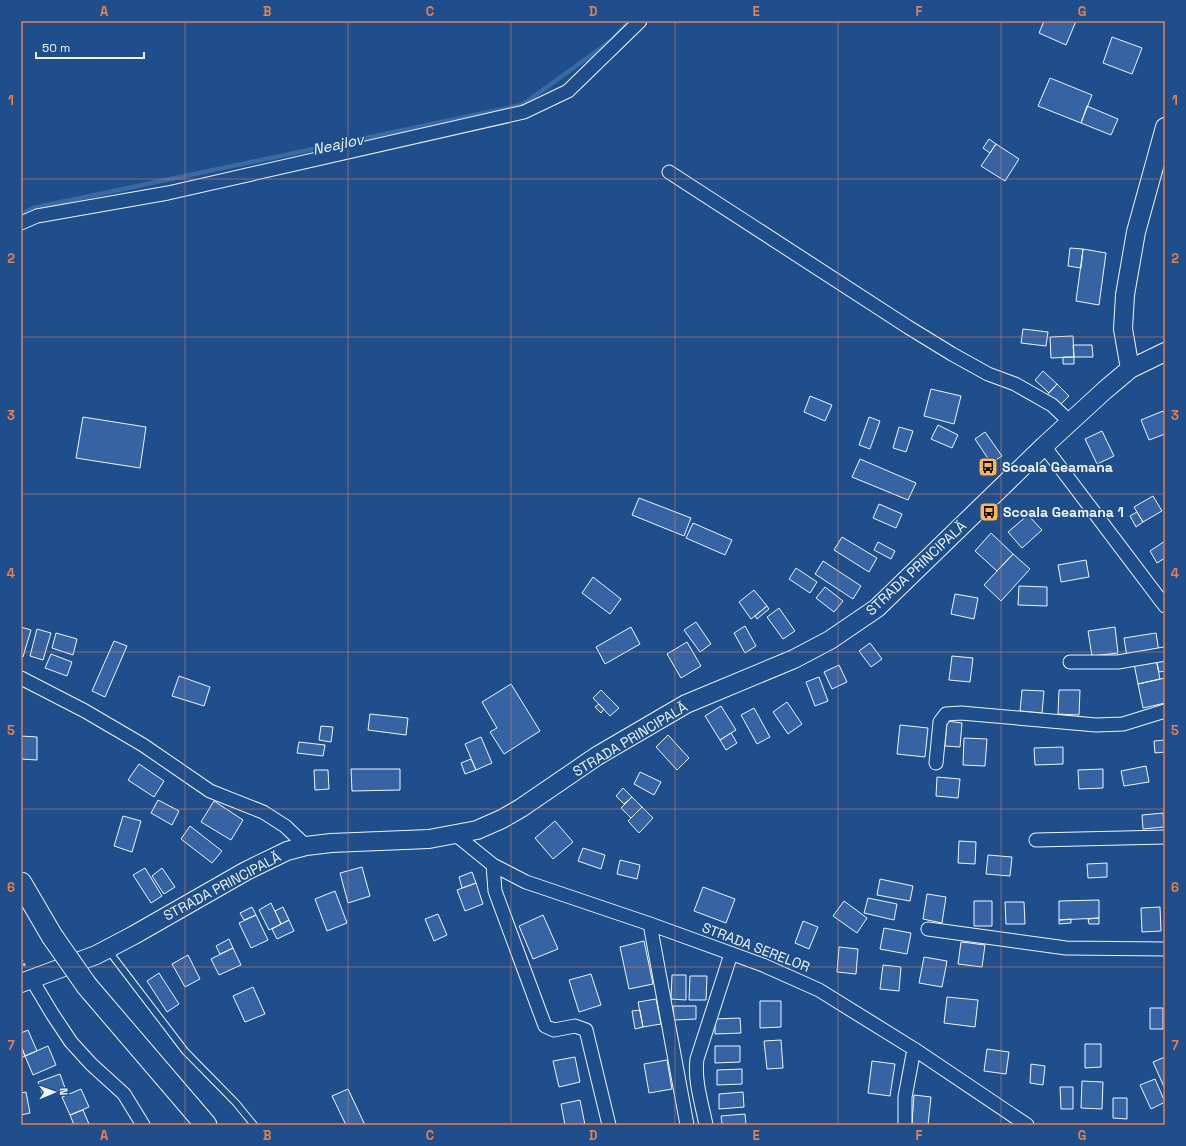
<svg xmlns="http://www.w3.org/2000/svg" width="1186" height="1146" font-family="'Space Grotesk',sans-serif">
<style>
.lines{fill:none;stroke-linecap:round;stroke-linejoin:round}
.stream{stroke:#3b69a3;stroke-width:4.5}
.building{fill:#3563a3;stroke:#f2f6ff}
.lane-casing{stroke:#f2f6ff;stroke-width:8}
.street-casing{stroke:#f2f6ff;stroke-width:15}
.secondary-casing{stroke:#f2f6ff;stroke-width:20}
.primary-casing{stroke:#f2f6ff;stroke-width:23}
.path{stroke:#b3c4dc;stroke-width:2.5;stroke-dasharray:3 2;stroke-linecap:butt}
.lane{stroke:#1f4e8c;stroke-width:6}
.street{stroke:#1f4e8c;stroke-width:13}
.secondary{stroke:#1f4e8c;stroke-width:18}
.primary{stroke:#1f4e8c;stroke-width:21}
.primary-bridge-casing{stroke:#f2f6ff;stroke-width:23;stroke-linecap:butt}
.primary-bridge{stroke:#1f4e8c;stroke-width:21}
.grid{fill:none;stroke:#ea8049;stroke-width:1;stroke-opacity:0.55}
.labels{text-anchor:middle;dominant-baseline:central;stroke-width:3;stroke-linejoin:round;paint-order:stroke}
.poi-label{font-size:14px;font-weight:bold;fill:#f2f6ff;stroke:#1f4e8c;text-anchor:start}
.street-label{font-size:14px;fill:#f2f6ff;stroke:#1f4e8c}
.water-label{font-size:15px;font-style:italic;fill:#f2f6ff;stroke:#1f4e8c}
.neatline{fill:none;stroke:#ea8049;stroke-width:1.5}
.grid-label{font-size:13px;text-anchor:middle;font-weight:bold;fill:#ea8049}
</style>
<rect width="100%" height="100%" fill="#1f4e8c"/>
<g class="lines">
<path class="stream" d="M 21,215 L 33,208 L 522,105 L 612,40 L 629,21"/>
</g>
<path class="building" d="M 1044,21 L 1076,21 L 1066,45 L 1039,33 Z
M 1112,37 L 1142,48 L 1132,74 L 1103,63 Z
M 1050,78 L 1092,95 L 1081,123 L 1038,106 Z
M 1087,106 L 1118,119 L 1111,135 L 1081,123 Z
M 989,139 L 996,144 L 990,153 L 983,148 Z
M 996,144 L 1019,159 L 1005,181 L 981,166 Z
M 1070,248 L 1083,249 L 1081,268 L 1068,266 Z
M 1083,249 L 1106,253 L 1099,305 L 1076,301 Z
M 1023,329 L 1048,332 L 1046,346 L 1021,343 Z
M 1073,336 L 1074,357 L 1051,358 L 1050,337 Z
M 1073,345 L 1092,345 L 1093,357 L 1074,357 Z
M 1063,357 L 1074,357 L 1074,364 L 1063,364 Z
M 1043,371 L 1057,384 L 1049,393 L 1035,380 Z
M 1057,384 L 1069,396 L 1057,408 L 1045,397 Z
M 931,389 L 961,396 L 954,424 L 924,416 Z
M 810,396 L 832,405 L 825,421 L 804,412 Z
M 1163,411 L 1165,416 L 1165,434 L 1149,440 L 1141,420 Z
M 83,417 L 146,427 L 140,468 L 76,458 Z
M 869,417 L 880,421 L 870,449 L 859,445 Z
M 938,425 L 958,435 L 952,448 L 931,439 Z
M 899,427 L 913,431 L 906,452 L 893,448 Z
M 1102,431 L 1114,456 L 1097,464 L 1085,439 Z
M 985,432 L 1002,456 L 991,463 L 975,439 Z
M 860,459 L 916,483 L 908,500 L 852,477 Z
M 1153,496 L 1162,511 L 1143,522 L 1134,507 Z
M 639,498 L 691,518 L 684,536 L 632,515 Z
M 879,504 L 902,514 L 896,528 L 873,518 Z
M 1137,512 L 1143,522 L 1136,527 L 1130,516 Z
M 1028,515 L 1042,530 L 1022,548 L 1008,532 Z
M 693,523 L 732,540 L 725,555 L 686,538 Z
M 991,533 L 1013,554 L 997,571 L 975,551 Z
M 842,537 L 877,558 L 869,572 L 834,550 Z
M 1165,541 L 1165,558 L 1157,563 L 1150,551 Z
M 878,542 L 895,551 L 891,559 L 874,550 Z
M 1013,554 L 1030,569 L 1001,601 L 984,585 Z
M 1086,560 L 1089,577 L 1061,582 L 1058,565 Z
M 823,561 L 861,586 L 853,599 L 815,574 Z
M 796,568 L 817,582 L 810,593 L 789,579 Z
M 593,577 L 621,599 L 610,614 L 582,593 Z
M 1019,586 L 1047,587 L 1047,606 L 1018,605 Z
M 825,587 L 843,601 L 834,612 L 816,598 Z
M 754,590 L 767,606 L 751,619 L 739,602 Z
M 955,594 L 978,598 L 974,619 L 951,614 Z
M 767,606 L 769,609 L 757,619 L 755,616 Z
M 779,608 L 795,631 L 783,639 L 767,617 Z
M 696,622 L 711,644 L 700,652 L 684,630 Z
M 745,626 L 756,646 L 745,653 L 734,633 Z
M 21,627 L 31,630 L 23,657 L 21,656 Z
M 631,627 L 640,644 L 605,664 L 596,647 Z
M 1115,627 L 1118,653 L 1092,656 L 1088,631 Z
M 37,629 L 51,633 L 43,660 L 30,656 Z
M 56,633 L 77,639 L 73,655 L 52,648 Z
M 1156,633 L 1159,652 L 1127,657 L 1124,638 Z
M 114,641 L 127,646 L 105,697 L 92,691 Z
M 687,642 L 701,666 L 681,678 L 667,654 Z
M 870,643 L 882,659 L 871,667 L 859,651 Z
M 51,654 L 72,662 L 67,676 L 45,668 Z
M 952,656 L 973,658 L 970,682 L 949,680 Z
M 1165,657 L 1165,671 L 1159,672 L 1156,659 Z
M 1156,659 L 1160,679 L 1138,684 L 1134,664 Z
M 839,665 L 847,682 L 832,689 L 824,672 Z
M 179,676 L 210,687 L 204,706 L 172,696 Z
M 819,677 L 828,701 L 815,706 L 806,682 Z
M 1165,678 L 1165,703 L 1143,708 L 1138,684 Z
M 511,684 L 540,731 L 504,754 L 490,732 L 497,728 L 482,702 Z
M 601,690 L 619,708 L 610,716 L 593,698 Z
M 1022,690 L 1044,691 L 1042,713 L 1020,711 Z
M 1059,690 L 1080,690 L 1079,715 L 1058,714 Z
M 787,702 L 802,724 L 788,734 L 773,712 Z
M 599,704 L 604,709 L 601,713 L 595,707 Z
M 721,706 L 736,730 L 720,740 L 705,716 Z
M 754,708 L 770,737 L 757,744 L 741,715 Z
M 370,714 L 408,718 L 406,735 L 368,730 Z
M 947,721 L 962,723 L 960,747 L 945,746 Z
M 900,725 L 928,728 L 925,757 L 897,754 Z
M 321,726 L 333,727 L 331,742 L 319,740 Z
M 731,733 L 737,743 L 726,750 L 720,740 Z
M 668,735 L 689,758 L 677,770 L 656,747 Z
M 21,736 L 37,737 L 37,760 L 21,759 Z
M 481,737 L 492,763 L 476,770 L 465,744 Z
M 964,738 L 987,739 L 985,766 L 963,765 Z
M 1165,740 L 1165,752 L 1155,753 L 1154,741 Z
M 299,742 L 325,745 L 323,756 L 297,753 Z
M 1063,747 L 1063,764 L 1035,765 L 1034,748 Z
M 471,759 L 476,770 L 465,774 L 461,763 Z
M 139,764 L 164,781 L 154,797 L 128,780 Z
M 1146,766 L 1149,782 L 1124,786 L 1121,771 Z
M 351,769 L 400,769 L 400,790 L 352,791 Z
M 1103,769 L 1103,788 L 1079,789 L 1078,770 Z
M 314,770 L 328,770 L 329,789 L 315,790 Z
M 640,772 L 661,782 L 654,795 L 634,784 Z
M 937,777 L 960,779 L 958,798 L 936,796 Z
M 623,788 L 632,797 L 624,804 L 616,796 Z
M 632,797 L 642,807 L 631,818 L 621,808 Z
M 158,800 L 179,811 L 172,825 L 151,813 Z
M 214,801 L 243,820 L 231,840 L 201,822 Z
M 642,807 L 653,818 L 639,833 L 628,821 Z
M 1163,813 L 1164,827 L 1143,829 L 1142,815 Z
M 123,816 L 141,821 L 132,852 L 114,846 Z
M 555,821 L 573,842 L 553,859 L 535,838 Z
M 190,826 L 222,851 L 212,863 L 181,839 Z
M 959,841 L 976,842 L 975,864 L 958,863 Z
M 583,848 L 605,855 L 601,869 L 578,861 Z
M 988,855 L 1012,857 L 1010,876 L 986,874 Z
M 620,860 L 640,865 L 637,879 L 617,874 Z
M 1107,863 L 1107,877 L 1088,878 L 1087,864 Z
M 362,867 L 370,896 L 348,903 L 340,873 Z
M 145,868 L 162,896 L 151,903 L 133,875 Z
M 162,868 L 175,887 L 164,894 L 152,876 Z
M 472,872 L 476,883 L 462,888 L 459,877 Z
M 880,879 L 913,886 L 910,901 L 877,895 Z
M 476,883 L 483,904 L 465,911 L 457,890 Z
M 703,887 L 735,899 L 726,923 L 694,911 Z
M 335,891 L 347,923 L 327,931 L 315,899 Z
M 927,894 L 946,897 L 942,923 L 923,919 Z
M 868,898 L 897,904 L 894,920 L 864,913 Z
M 1099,900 L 1099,918 L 1059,920 L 1059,901 Z
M 844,901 L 867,918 L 857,933 L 833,916 Z
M 974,901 L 992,901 L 992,926 L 974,926 Z
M 1005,902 L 1024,902 L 1025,924 L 1006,924 Z
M 271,903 L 281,924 L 269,930 L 259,910 Z
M 252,907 L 256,915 L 244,920 L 240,913 Z
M 283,907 L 289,920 L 281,924 L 275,911 Z
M 1160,907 L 1161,931 L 1142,932 L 1141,908 Z
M 438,914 L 447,935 L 434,941 L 425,919 Z
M 256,915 L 268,940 L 251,948 L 239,923 Z
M 543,915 L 558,949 L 533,959 L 519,926 Z
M 1099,918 L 1099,924 L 1089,924 L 1088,919 Z
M 1071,919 L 1071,923 L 1059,924 L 1059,920 Z
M 289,920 L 294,931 L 277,939 L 272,929 Z
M 803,921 L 818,927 L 809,949 L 795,943 Z
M 884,928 L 911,933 L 907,954 L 880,949 Z
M 229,939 L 233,948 L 220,954 L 216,946 Z
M 644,941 L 653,984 L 629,989 L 620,947 Z
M 961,942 L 985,945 L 982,967 L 958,964 Z
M 839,947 L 858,949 L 856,974 L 837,972 Z
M 233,948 L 241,965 L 219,975 L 211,959 Z
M 188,955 L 200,979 L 185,987 L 172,964 Z
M 924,957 L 947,961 L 942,987 L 919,983 Z
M 883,965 L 901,967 L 899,991 L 880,989 Z
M 159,973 L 179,1004 L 167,1012 L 147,981 Z
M 591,974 L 601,1005 L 579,1012 L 569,980 Z
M 672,975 L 686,975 L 686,1000 L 671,999 Z
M 690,976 L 707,976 L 706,1000 L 689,1000 Z
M 253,987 L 265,1014 L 245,1022 L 233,996 Z
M 947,997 L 978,1000 L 975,1027 L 944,1023 Z
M 656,999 L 661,1024 L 643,1027 L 638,1002 Z
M 760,1001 L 781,1001 L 781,1027 L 760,1028 Z
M 673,1006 L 696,1006 L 696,1019 L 673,1020 Z
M 1150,1008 L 1163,1008 L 1163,1029 L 1150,1029 Z
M 640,1010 L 643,1027 L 635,1029 L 632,1011 Z
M 740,1018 L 741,1033 L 715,1034 L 715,1019 Z
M 28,1030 L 37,1051 L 25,1056 L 21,1046 L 21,1033 Z
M 781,1040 L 783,1068 L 767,1069 L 764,1041 Z
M 1085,1044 L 1101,1044 L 1101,1067 L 1085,1068 Z
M 21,1046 L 25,1056 L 21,1058 Z
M 48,1046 L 56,1065 L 33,1075 L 25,1056 Z
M 715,1046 L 740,1046 L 740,1062 L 715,1063 Z
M 987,1049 L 1009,1052 L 1006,1074 L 984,1071 Z
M 575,1057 L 580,1082 L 559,1087 L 553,1061 Z
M 1165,1057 L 1165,1089 L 1153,1062 Z
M 667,1060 L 672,1089 L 649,1093 L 644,1064 Z
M 872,1061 L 895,1064 L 890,1096 L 868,1093 Z
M 1031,1064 L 1045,1066 L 1043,1085 L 1030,1083 Z
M 742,1069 L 742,1084 L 717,1085 L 717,1070 Z
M 60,1074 L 65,1088 L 43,1096 L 38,1082 Z
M 1155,1079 L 1165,1102 L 1151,1109 L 1140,1085 Z
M 1082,1081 L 1103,1082 L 1102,1109 L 1081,1108 Z
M 1060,1087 L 1073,1087 L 1073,1109 L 1061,1109 Z
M 81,1089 L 89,1107 L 70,1115 L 62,1097 Z
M 348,1089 L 365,1125 L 346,1125 L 332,1096 Z
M 26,1092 L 30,1113 L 21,1115 L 21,1093 Z
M 743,1092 L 744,1107 L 719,1109 L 719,1094 Z
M 914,1095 L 931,1097 L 928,1125 L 912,1124 Z
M 1113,1098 L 1127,1098 L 1127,1119 L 1113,1118 Z
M 580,1100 L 585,1125 L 565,1125 L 561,1104 Z
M 83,1110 L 89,1124 L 74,1125 L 70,1115 Z
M 745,1114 L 746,1125 L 722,1125 L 721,1116 Z"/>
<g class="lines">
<defs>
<path id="lane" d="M 108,950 L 185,1051 L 236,1103 L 254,1125"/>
<path id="street" d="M 669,172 L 908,327 L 952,354 L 988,374 L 1015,384 L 1052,405 L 1070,422
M 21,223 L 37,216 L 168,193 L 524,112 L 568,91 L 640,21
M 1044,446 L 1165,606
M 1070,662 L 1118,662 L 1165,654
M 21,678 L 85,711 L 143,745 L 210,791 L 263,812 L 285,826 L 306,846
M 936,763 L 940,722 L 946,714 L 961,713 L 1096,725 L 1123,724 L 1165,711
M 456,835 L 493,865 L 526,882 L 650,924 L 763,965 L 819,990 L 914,1049 L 1027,1125
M 1036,840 L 1165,837
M 493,865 L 495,891 L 545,1026 L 554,1030 L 575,1026 L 586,1030 L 609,1125
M 650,924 L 687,1125
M 928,929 L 1066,948 L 1165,949
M 32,980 L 53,1015 L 71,1042 L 91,1064 L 124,1094 L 143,1125
M 706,1125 C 702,1104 694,1080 697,1059 L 731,954
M 905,1125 L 905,1097 L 914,1049"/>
<path id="secondary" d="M 1130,369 L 1123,329 L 1125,295 L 1136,232 L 1165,127
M 21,983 L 96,955 L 134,935 L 246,871 L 287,851 L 306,846 L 331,843 L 429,839 L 477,830 L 502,819 L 521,808 L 597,756 L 686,704 L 794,659 L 830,640 L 877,608 L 1044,446 L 1105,390 L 1130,369 L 1165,352"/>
<path id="primary" d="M 21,883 L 52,936
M 87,986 L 206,1125"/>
</defs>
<use href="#lane" class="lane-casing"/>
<use href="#street" class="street-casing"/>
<use href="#secondary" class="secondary-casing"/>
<use href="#primary" class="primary-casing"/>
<path class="path" d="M 21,959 L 25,966"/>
<use href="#lane" class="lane"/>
<use href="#street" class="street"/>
<use href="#secondary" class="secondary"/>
<use href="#primary" class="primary"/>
<defs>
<path id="primary-bridge" d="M 52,936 L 87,986"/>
</defs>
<use href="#primary-bridge" class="primary-bridge-casing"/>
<use href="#primary-bridge" class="primary-bridge"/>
</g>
<path class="grid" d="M 185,21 L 185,1125M 348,21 L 348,1125M 511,21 L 511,1125M 675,21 L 675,1125M 838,21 L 838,1125M 1001,21 L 1001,1125M 21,179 L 1165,179M 21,337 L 1165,337M 21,494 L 1165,494M 21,652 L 1165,652M 21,809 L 1165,809M 21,967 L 1165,967"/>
<defs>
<symbol id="bus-square" viewBox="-11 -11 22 22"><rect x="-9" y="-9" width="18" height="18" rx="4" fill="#ffb74d" stroke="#1f4e8c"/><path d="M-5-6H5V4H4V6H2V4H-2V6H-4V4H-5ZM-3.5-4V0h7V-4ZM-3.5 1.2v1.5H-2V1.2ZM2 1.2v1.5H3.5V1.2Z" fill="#111"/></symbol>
</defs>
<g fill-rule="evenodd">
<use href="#bus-square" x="977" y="456" width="22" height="22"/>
<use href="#bus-square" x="978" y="501" width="22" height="22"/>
</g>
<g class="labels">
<g class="poi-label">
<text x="1002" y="467">Scoala Geamana</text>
<text x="1003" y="512">Scoala Geamana 1</text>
</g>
<g class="street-label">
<text transform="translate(916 568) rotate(-43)">STRADA PRINCIPALĂ</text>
<text transform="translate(630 739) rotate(-31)">STRADA PRINCIPALĂ</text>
<text transform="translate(222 886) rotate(-28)">STRADA PRINCIPALĂ</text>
<text transform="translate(756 947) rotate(21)">STRADA SERELOR</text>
</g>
<g class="water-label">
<text transform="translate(338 144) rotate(-12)">Neajlov</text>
</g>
</g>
<rect width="1186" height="1146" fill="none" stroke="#1f4e8c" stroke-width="44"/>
<g transform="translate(54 1092) rotate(88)" stroke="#1f4e8c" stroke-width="3" paint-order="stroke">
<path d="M0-3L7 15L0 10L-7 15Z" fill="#f2f6ff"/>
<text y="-6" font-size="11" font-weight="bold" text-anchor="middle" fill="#f2f6ff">N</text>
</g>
<path d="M36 52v6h108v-6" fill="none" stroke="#f2f6ff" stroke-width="2"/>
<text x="42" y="52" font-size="12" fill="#f2f6ff" stroke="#1f4e8c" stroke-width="3" paint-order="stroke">50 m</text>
<rect x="22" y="22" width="1142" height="1102" class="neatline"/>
<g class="grid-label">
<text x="104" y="16">A</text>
<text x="267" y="16">B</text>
<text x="430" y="16">C</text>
<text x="593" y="16">D</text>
<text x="756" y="16">E</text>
<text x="919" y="16">F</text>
<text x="1082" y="16">G</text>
<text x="11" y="105">1</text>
<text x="1175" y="105">1</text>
<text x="11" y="263">2</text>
<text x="1175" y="263">2</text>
<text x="11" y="420">3</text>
<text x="1175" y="420">3</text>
<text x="11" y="578">4</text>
<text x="1175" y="578">4</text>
<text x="11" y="735">5</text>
<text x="1175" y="735">5</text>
<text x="11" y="892">6</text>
<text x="1175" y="892">6</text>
<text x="11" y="1050">7</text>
<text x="1175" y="1050">7</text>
<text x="104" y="1140">A</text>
<text x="267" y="1140">B</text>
<text x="430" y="1140">C</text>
<text x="593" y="1140">D</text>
<text x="756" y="1140">E</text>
<text x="919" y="1140">F</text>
<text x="1082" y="1140">G</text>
</g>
</svg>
